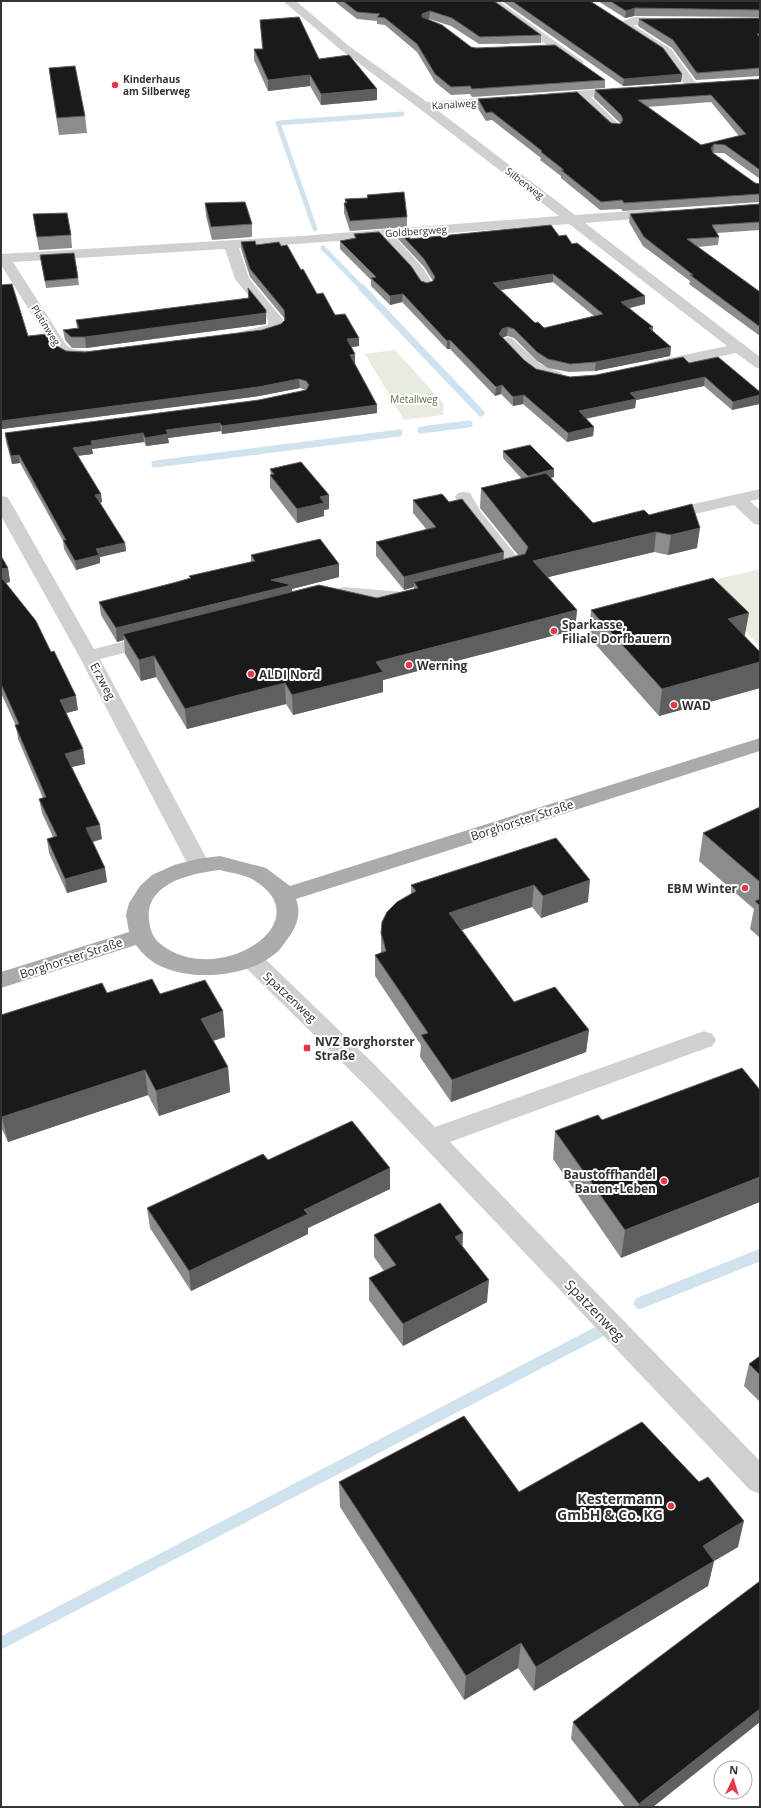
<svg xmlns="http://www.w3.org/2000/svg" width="761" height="1808" font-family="'Open Sans',sans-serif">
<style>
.green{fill:#e6ecdf}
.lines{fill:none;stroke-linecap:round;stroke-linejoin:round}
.stream-far2{stroke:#cfe2ee;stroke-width:5}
.stream-far1{stroke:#cfe2ee;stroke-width:7}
.stream{stroke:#cfe2ee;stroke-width:12}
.minor{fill:#d0d0d0;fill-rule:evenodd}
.major{fill:#ababab;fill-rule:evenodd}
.wall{fill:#8c8c8c;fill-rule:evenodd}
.shaded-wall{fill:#5f5f5f}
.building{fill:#1a1a1a;stroke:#5f5f5f;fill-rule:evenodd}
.poi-dot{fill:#e63946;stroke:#fff;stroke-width:1.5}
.labels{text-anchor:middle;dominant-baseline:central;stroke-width:4;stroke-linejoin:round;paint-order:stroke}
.far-poi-label{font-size:10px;font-weight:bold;fill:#333;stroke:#fff;text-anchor:start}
.far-street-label{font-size:10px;fill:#333;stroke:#fff}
.far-park-label{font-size:10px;fill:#56703f;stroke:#fff}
.poi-label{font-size:12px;font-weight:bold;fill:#333;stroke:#fff;text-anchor:start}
.street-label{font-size:12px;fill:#333;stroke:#fff}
.near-street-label{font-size:14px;fill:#333;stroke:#fff}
.near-poi-label{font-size:14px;font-weight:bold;fill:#333;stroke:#fff;text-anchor:end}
</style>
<rect width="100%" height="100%" fill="#fff"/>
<path class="green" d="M 395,350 L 444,404 L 443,415 L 404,420 L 365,354 Z
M 760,569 L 760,647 L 701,583 Z"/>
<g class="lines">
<path class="stream-far2" d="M 315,229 L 278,123 L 402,114
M 323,248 L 363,289"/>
<path class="stream-far1" d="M 362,288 L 481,413
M 421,430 L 469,424
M 155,464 L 399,433"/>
<path class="stream" d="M 640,1303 L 760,1255
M 1,1643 L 610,1326"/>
<path class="minor" d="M 283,1 L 296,1 L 349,46 L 427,102 L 507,96 L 511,97 L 513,100 L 511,103 L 507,104 L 436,109 L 575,215 L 659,209 L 664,210 L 666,213 L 664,216 L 659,217 L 585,223 L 760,357 L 760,369 L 755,367 L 736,353 L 657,370 L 651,368 L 649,365 L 651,362 L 727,346 L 569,224 L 395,237 L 423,268 L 434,286 L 432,289 L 427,290 L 422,289 L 412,273 L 380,238 L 239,248 L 249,278 L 280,316 L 283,319 L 284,328 L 281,331 L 248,339 L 243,337 L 240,334 L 243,331 L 268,325 L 268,320 L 235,279 L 225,249 L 13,262 L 66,345 L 72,349 L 92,351 L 95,354 L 92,357 C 80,360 66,358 55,351 L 1,265 L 1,254 L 302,236 L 559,216 L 420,109 L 341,50 Z
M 486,1 L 499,1 L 584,62 L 582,65 L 574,65 Z
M 634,17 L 673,19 L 675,21 L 669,24 L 633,25 L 671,49 L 698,86 L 696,89 L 688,89 L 663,55 L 618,24 L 620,22 Z
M 625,87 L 629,88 L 631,91 L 629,94 L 591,97 L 619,124 L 621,127 L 619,130 L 611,130 L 578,98 L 550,101 L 546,100 L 544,97 L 546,94 L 550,93 Z
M 508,337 L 513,339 L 540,364 L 562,373 L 564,376 L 562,379 C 539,385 512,359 500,342 L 503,339 Z
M 760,489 L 760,499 L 750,501 L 760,510 L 760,525 L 754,524 L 734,505 L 664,521 L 658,520 L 655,516 L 658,512 Z
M 464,492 L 470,493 L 481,512 L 523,564 L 526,568 L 523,572 L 501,577 L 495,576 L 492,572 L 495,568 L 506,565 L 467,518 L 455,497 L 458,493 Z
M 1,496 L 7,497 L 10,501 L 94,649 L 153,634 L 160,636 L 162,640 L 160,644 L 100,659 L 210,865 L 207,870 L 199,872 L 191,870 L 188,865 L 79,656 L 1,516 Z
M 344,587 L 402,592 L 414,590 L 420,591 L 423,595 L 420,599 L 402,604 L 344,598 L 329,601 L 323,600 L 320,596 L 323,592 Z
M 251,951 L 259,953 L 372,1062 L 435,1127 L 696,1034 L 704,1031 L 712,1034 L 716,1040 L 712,1046 L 450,1142 L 760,1461 L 760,1494 L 750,1490 L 370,1090 L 243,965 L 240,959 L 243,953 Z"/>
<path class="major" d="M 760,738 L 760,751 L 296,899 C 302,914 296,929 286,941 C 283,945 280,950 276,953 C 247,978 189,982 156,964 C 148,959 142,953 136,945 L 1,988 L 1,972 L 129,932 L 126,915 L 129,903 L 140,886 L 152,875 L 174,865 L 197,859 L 220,856 L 266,868 L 290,886 ZM 220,870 C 230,873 243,874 252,879 C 324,920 221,988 163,946 C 154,940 150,931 149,920 C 145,883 192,873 220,870 Z"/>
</g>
<path class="wall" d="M 334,1 L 494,1 L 541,35 L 541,43 L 479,44 L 451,26 L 429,19 L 428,19 L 471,47 L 605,80 L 605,88 L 472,97 L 470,94 L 451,95 L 435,82 L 417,52 L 385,25 L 377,24 L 377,21 L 357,19 Z
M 502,1 L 590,1 L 682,74 L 681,82 L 623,86 Z
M 598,1 L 760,1 L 760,17 L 634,16 L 625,18 Z
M 760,18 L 760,76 L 696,80 L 672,48 L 638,26 L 639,19 Z
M 260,20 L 319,59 L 377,100 L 321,105 L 310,86 L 268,91 L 254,60 L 254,49 L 262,49 Z
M 49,68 L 85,116 L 87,133 L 59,135 L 51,85 Z
M 760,79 L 760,179 L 724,153 L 713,153 L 755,183 L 760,184 L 760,202 L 623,211 L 621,209 L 600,210 L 561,178 L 561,176 L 540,160 L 541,158 L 492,120 L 486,121 L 477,107 L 478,99 L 611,123 L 620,124 L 620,123 L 594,98 L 595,90 ZM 711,102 L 739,136 L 701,145 L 648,107 Z
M 367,195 L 407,217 L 407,227 L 350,231 L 344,213 L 344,203 L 345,203 L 345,199 L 367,198 Z
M 205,203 L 252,224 L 252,237 L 212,240 L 206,216 Z
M 760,204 L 760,230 L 717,233 L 719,237 L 718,245 L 698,247 L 760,292 L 760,336 L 689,284 L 690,281 L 643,246 L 629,222 L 630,214 Z
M 33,214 L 71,235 L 72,248 L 39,250 Z
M 398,231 L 410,239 L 559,236 L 572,244 L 645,296 L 645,304 L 630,308 L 653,331 L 671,347 L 670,356 L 595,371 L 569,372 L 548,368 L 537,361 L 514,338 L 507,336 L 502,338 L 524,360 L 536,369 L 570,377 L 596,375 L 689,363 L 760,392 L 732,410 L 704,386 L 636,400 L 635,408 L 586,419 L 594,427 L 593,436 L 567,442 L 523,404 L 513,406 L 501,394 L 495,396 L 450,349 L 447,349 L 402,302 L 390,305 L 371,286 L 371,280 L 340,249 L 340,241 L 355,238 L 354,234 L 421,281 L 427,283 L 433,281 L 424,267 L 398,239 ZM 553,282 L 594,316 L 544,328 L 535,323 L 501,290 Z
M 241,242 L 256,245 L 281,246 L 301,270 L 317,294 L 335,315 L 359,346 L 351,347 L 355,354 L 355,363 L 354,363 L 377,413 L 222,434 L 221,431 L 168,438 L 169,443 L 146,446 L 144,442 L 92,449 L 93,454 L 78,456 L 101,494 L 102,502 L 100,503 L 125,543 L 126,551 L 100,557 L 100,563 L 76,570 L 64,549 L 63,541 L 20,463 L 12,464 L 6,442 L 5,433 L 259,400 L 306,390 L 300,388 L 259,396 L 2,429 L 1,424 L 1,285 L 28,336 L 53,344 L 66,351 L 85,352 L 262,330 L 281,324 L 284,321 L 284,318 L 250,277 L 241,249 Z
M 40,255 L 78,278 L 79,285 L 46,288 Z
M 248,288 L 266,324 L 86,348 L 72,348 L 65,340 L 63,330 L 77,328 L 76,320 L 248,298 Z
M 503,451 L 554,469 L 554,477 L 550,478 L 593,523 L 649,515 L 697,548 L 668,555 L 654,552 L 548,577 L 577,610 L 575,630 L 383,680 L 383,692 L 293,715 L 286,704 L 187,729 L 156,677 L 141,681 L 125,654 L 124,640 L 117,642 L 101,615 L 99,602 L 173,583 L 190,578 L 189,576 L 251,562 L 251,555 L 339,577 L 292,589 L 292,592 L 377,598 L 414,589 L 414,587 L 404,590 L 376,556 L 376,542 L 427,530 L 413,513 L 413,500 L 449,502 L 504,559 L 518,555 L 480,508 L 481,488 L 522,479 L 503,458 Z
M 270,469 L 329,495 L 329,509 L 324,510 L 324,516 L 297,523 L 270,488 L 270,475 L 271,475 Z
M 1,556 L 8,568 L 10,582 L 5,583 L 78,710 L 66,713 L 83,749 L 85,764 L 72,767 L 102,839 L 93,842 L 105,868 L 107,882 L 67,893 L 49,853 L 47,839 L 53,837 L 42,813 L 39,799 L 43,798 L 18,739 L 16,726 L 1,693 Z
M 591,610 L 760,652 L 760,688 L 659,716 L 589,637 Z
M 760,807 L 760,938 L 750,929 L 754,909 L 699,861 L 703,833 Z
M 556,838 L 588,902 L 541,918 L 532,907 L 462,930 L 514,1002 L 589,1030 L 586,1052 L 451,1102 L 420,1057 L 421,1045 L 375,976 L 375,955 L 381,953 L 381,933 L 411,894 L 411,885 Z
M 107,993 L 160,994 L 223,1011 L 225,1037 L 213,1041 L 228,1067 L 230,1092 L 159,1116 L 148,1095 L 8,1142 L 1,1127 L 1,1015 Z
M 760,1090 L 621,1258 L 553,1159 L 555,1131 L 602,1120 Z
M 268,1160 L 390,1189 L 308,1228 L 308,1234 L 191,1291 L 150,1228 L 147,1208 Z
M 463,1233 L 462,1247 L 487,1302 L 403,1346 L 369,1300 L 369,1278 L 384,1271 L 374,1257 L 374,1235 Z
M 760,1356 L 760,1402 L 744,1386 L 749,1364 Z
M 339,1482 L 519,1492 L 738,1547 L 714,1561 L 708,1586 L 534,1691 L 518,1668 L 464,1700 L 340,1507 Z
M 573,1722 L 653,1807 L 625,1807 L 571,1739 Z"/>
<path class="shaded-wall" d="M 635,8 L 634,16 L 625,18 L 626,11 Z
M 430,11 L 429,19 L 422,22 L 422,24 L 422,14 Z
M 682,74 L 681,82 L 623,86 L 624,79 Z
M 310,75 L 310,86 L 268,91 L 268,80 Z
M 377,89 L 377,100 L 321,105 L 321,94 Z
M 714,144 L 713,153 L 711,148 Z
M 553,274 L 553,282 L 493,291 L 493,283 Z
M 403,294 L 402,302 L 390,305 L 390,296 Z
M 645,296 L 645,304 L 621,310 L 621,302 Z
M 266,310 L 266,324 L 86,348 L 85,337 Z
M 508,327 L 507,336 L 502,338 L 499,334 L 502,329 Z
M 653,327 L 652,335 L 649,328 Z
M 359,338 L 359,346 L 347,348 L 347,339 Z
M 450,340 L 450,349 L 447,349 L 447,341 Z
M 671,347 L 670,356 L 595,371 L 596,362 Z
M 355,354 L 355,363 L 350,363 L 350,355 Z
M 705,377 L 704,386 L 636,400 L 635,408 L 578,420 L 579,411 L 630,393 Z
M 299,379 L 300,388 L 259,396 L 2,429 L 1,421 Z
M 502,385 L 501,394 L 495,396 L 496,387 Z
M 524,395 L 523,404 L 513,406 L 513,397 Z
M 760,395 L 760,404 L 732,410 L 733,402 Z
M 377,405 L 377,413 L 222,434 L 222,426 Z
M 220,423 L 221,431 L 168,438 L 169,443 L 146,446 L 145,438 L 166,430 Z
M 594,427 L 593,436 L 567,442 L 568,433 Z
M 143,433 L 144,442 L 92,449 L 93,454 L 74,456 L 73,448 L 91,441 Z
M 19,455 L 20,463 L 12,464 L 11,456 Z
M 554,469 L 554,477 L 527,484 L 528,476 Z
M 101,494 L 102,502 L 96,504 L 95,495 Z
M 329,495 L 329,509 L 324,510 L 324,516 L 297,523 L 297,509 L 320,497 Z
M 700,528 L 697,548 L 668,555 L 671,535 Z
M 656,532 L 654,552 L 532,581 L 533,561 Z
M 125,543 L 126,551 L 100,557 L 100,563 L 76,570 L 75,561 L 96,549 Z
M 504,552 L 503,565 L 414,582 L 414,587 L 404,590 L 404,577 Z
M 339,564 L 339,577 L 292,589 L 292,598 L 123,634 L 124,640 L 117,642 L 116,628 L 271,580 Z
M 8,568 L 10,582 L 1,584 L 1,569 Z
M 577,610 L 575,630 L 383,680 L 383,692 L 293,715 L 292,695 L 376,662 Z
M 749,613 L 744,640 L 728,619 Z
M 154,656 L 156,677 L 141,681 L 139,660 Z
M 760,662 L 760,688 L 659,716 L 662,689 Z
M 285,683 L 286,704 L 187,729 L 185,709 Z
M 76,696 L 78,710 L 62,714 L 60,700 Z
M 83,749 L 85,764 L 67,768 L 65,754 Z
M 100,825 L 102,839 L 88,843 L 86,828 Z
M 105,868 L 107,882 L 67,893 L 65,879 Z
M 590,880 L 588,902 L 541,918 L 543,896 Z
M 534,885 L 532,907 L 449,934 L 449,913 Z
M 223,1011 L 225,1037 L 203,1044 L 201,1019 Z
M 589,1030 L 586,1052 L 451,1102 L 452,1080 Z
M 228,1067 L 230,1092 L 159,1116 L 156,1091 Z
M 145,1070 L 148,1095 L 8,1142 L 2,1117 Z
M 390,1168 L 390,1189 L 308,1228 L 308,1234 L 191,1291 L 189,1271 L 304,1210 Z
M 760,1177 L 760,1202 L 621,1258 L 625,1230 Z
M 463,1233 L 462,1255 L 455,1237 Z
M 489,1280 L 487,1302 L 403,1346 L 403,1324 Z
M 744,1521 L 738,1547 L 714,1561 L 708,1586 L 534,1691 L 536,1667 L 703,1546 Z
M 521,1643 L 518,1668 L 464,1700 L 466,1676 Z
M 760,1709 L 760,1722 L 653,1807 L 639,1807 L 639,1804 Z"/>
<path class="building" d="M 343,1 L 494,1 L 541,35 L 480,37 L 452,18 L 430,11 L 422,14 L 422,17 L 442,25 L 471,47 L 476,48 L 555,45 L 605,80 L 472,89 L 470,86 L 451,87 L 435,74 L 417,44 L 385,18 L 377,17 L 380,14 L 357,12 Z
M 512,1 L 590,1 L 663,48 L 682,74 L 624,79 Z
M 610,1 L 760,1 L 760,10 L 635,8 L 626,11 Z
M 299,17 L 319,59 L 349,55 L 377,89 L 321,94 L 310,75 L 268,80 L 254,49 L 263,49 L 260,20 Z
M 760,18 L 760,34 L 757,34 L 760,37 L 760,68 L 697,73 L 673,40 L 639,19 Z
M 75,66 L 85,116 L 57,118 L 49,68 Z
M 760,79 L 760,170 L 725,145 L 714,144 L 711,148 L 713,153 L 755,183 L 760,184 L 760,194 L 624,203 L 622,200 L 601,202 L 561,170 L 564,170 L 541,152 L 542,151 L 492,112 L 486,113 L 478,99 L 577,92 L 611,123 L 620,124 L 623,120 L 621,115 L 595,90 ZM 711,95 L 746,134 L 701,145 L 638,100 Z
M 404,192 L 407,217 L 350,221 L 344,203 L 347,203 L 345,199 L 368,198 L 367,195 Z
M 245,202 L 252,224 L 211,227 L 205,203 Z
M 760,204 L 760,222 L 712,225 L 719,237 L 687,239 L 760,292 L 760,327 L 690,275 L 693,275 L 644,237 L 630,214 Z
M 67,213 L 71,235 L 37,237 L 33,214 Z
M 551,225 L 559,236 L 566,235 L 572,244 L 577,243 L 645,296 L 621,302 L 653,327 L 649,328 L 671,347 L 596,362 L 570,364 L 548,359 L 537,352 L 514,329 L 508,327 L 502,329 L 499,334 L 524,360 L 536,369 L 570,377 L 596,375 L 683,357 L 689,363 L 718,357 L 760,392 L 760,395 L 733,402 L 705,377 L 630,393 L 636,399 L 579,411 L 594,427 L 568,433 L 524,395 L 513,397 L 502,385 L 496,387 L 450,340 L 447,341 L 403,294 L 390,296 L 371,278 L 376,277 L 340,241 L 356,238 L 354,234 L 379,232 L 411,266 L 421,281 L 427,283 L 433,281 L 435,277 L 424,259 L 398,231 L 409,230 L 410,239 ZM 553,274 L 576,292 L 603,314 L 544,328 L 538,322 L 535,323 L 493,283 Z
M 255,241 L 256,245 L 279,242 L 281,246 L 287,245 L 301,270 L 303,269 L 317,294 L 323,293 L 335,315 L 345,314 L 359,338 L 347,339 L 355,354 L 350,355 L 377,405 L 222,426 L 220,423 L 166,430 L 168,434 L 145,438 L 143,433 L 91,441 L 92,445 L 73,448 L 101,494 L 95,495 L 125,543 L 96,549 L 99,555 L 75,561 L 63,540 L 66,540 L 19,455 L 11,456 L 5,433 L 259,400 L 306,390 L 309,385 L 306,381 L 299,379 L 258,387 L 1,421 L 1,285 L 12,284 L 28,336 L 47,334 L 53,344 L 66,351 L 85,352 L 262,330 L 281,324 L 285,320 L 284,310 L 250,269 L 241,242 Z
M 74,253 L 78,278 L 45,281 L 40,255 Z
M 248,288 L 266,310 L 266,313 L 85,337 L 71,337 L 63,330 L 79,328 L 76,320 L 249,298 Z
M 530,445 L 554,469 L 528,476 L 503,451 Z
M 301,462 L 329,495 L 320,497 L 324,503 L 297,509 L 270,475 L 274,474 L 270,469 Z
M 546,473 L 593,523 L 644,510 L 649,515 L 692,504 L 700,528 L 671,535 L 656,532 L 533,561 L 577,610 L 376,662 L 383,672 L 292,695 L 285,683 L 185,709 L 154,656 L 139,660 L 123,634 L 319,585 L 377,598 L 418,588 L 414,582 L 525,554 L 528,547 L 481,488 Z
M 442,494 L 449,502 L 462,499 L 504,552 L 404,577 L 376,542 L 436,527 L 413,500 Z
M 320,539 L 339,564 L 271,580 L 292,585 L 116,628 L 99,602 L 173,583 L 191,578 L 189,576 L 255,561 L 251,555 Z
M 1,556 L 8,568 L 1,569 Z
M 1,577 L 36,621 L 51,652 L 54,651 L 76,696 L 60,700 L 83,749 L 65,754 L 100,825 L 86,828 L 105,868 L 65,879 L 47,839 L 57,836 L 39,799 L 46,797 L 15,725 L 19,724 L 1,684 Z
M 713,578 L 749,613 L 728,619 L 760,652 L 760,662 L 662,689 L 591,610 Z
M 760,807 L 760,882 L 703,833 Z
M 556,838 L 590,880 L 543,896 L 534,885 L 449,913 L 514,1002 L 555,987 L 589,1030 L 452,1080 L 421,1035 L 428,1033 L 375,955 L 386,951 L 381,933 L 382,922 L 387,912 L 397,902 L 416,891 L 411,885 Z
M 760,899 L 760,906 L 755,901 Z
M 152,979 L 160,994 L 205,980 L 223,1011 L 201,1019 L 228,1067 L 156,1091 L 145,1070 L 2,1117 L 1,1114 L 1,1015 L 102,983 L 107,993 Z
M 742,1068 L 760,1090 L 760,1177 L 625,1230 L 555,1131 L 598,1115 L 602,1120 Z
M 352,1121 L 390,1168 L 304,1210 L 308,1214 L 189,1271 L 147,1208 L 263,1154 L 268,1160 Z
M 440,1203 L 463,1233 L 455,1237 L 489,1280 L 403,1324 L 369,1278 L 396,1265 L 374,1235 Z
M 760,1356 L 760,1375 L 749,1364 Z
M 464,1416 L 519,1492 L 642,1422 L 699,1482 L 708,1477 L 744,1521 L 703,1546 L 714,1561 L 536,1667 L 521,1643 L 466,1676 L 339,1482 Z
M 760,1581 L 760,1709 L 639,1804 L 573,1722 Z"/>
<g class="poi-dot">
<circle cx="115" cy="85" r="4"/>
<circle cx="554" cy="631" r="4"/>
<circle cx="409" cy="665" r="4"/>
<circle cx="251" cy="674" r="4"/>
<circle cx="674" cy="705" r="4"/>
<circle cx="745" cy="888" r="4"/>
<rect x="303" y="1044" width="8" height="8" rx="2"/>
<circle cx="664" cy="1181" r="4"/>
<circle cx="671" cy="1506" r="4"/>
</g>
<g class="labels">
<g class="far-poi-label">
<text x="123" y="79">Kinderhaus<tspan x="123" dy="12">am Silberweg</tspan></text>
</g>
<g class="far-street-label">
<text transform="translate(454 104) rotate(-4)">Kanalweg</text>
<text transform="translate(525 183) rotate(37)">Silberweg</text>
<text transform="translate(416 231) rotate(-4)">Goldbergweg</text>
<text transform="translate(46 325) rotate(58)">Platinweg</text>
</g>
<g class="far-park-label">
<text x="414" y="399">Metallweg</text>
</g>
<g class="poi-label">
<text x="562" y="624">Sparkasse,<tspan x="562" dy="14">Filiale Dorfbauern</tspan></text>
<text x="417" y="665">Werning</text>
<text x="259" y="674">ALDI Nord</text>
<text x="682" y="705">WAD</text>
<text x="737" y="888" text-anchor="end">EBM Winter</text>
<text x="315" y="1041">NVZ Borghorster<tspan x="315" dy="14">Straße</tspan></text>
<text x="656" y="1174" text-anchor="end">Baustoffhandel<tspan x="656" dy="14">Bauen+Leben</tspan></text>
</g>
<g class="street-label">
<text transform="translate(103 681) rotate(62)">Erzweg</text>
<text transform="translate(522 820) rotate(-18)">Borghorster Straße</text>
<text transform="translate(71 958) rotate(-18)">Borghorster Straße</text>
<text transform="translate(290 997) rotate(43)">Spatzenweg</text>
</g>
<g class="near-street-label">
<text transform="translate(595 1310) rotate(46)">Spatzenweg</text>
</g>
<g class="near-poi-label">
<text x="663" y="1498">Kestermann<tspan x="663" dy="16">GmbH &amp; Co. KG</tspan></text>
</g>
</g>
<rect width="761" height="1808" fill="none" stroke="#333333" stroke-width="4"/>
<g transform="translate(733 1780) rotate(4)"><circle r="19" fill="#ffffff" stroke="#adadad"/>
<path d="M0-3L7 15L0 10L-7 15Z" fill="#e63946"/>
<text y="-6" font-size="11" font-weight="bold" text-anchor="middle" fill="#333333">N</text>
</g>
</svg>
